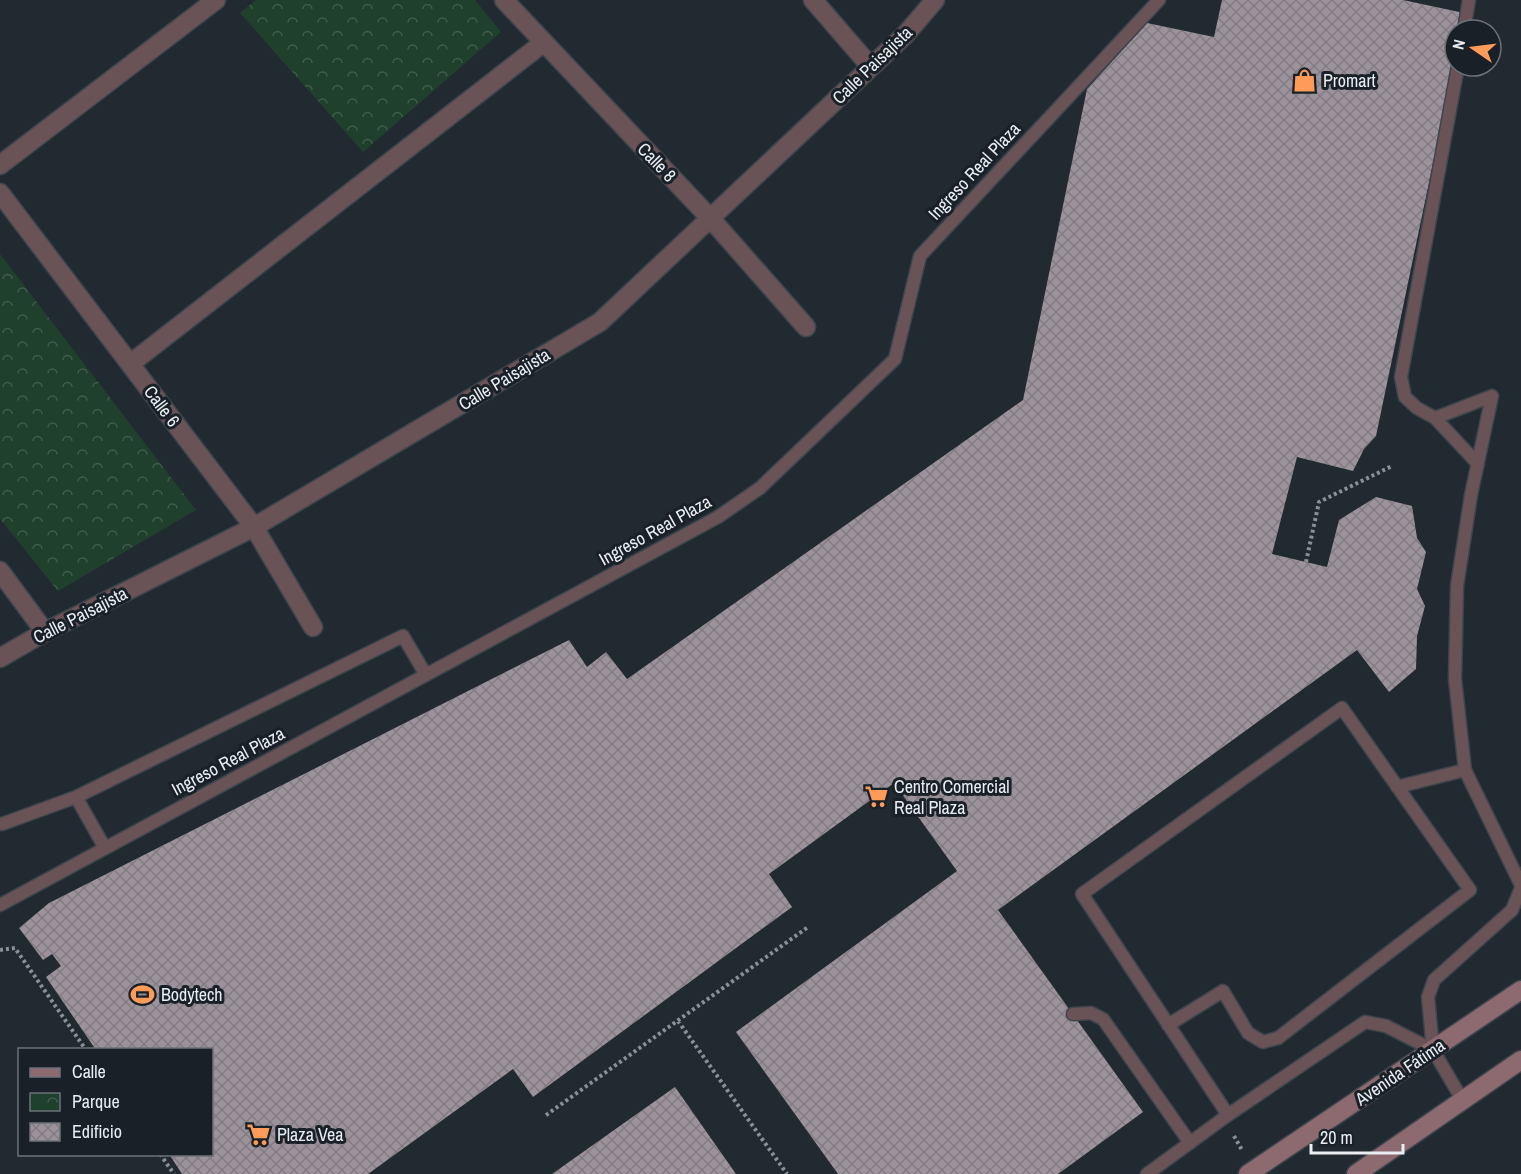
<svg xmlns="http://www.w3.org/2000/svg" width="1521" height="1174" font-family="'Archivo Narrow',sans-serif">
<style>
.park{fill:url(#park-crowns)}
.building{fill:url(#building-cross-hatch)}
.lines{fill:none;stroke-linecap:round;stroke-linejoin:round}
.service-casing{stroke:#3e454c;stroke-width:15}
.minor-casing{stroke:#3e454c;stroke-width:21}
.secondary-casing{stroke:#3e454c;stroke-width:21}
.path{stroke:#899096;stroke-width:4;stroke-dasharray:3 3;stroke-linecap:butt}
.service{stroke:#695356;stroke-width:12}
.minor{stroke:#695356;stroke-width:18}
.secondary{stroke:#8c6a6f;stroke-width:18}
.labels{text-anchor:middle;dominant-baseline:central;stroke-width:6;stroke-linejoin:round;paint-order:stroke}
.street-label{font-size:18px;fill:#e9eef3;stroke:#192027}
.poi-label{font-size:18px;fill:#e9eef3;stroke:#192027;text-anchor:start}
</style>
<defs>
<pattern id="park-crowns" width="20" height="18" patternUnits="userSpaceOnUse" patternTransform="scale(1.5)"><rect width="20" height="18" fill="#1f402c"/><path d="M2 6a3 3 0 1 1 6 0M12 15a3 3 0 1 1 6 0" fill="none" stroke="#405c4b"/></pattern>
<pattern id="building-cross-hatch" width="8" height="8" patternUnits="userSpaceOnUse" patternTransform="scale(1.5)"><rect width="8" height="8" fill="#9c929b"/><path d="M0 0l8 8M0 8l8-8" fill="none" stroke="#827c82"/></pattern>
</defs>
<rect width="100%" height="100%" fill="#222a31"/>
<path class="park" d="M 256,0 L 475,0 L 501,32 L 363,152 L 240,13 Z
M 0,254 L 196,510 L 58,591 L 0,519 Z"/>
<path class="building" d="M 1222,0 L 1403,0 L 1464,13 L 1461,30 L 1455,30 L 1455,58 L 1376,436 L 1364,449 L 1353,471 L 1297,457 L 1272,554 L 1327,567 L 1339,520 L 1376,497 L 1412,506 L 1417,538 L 1426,552 L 1417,589 L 1425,606 L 1417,636 L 1416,669 L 1389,692 L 1357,650 L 998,910 L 1143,1112 L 1058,1174 L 838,1174 L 736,1032 L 957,871 L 894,783 L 769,874 L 792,907 L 533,1097 L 513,1069 L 368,1174 L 182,1174 L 169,1154 L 212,1154 L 212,1050 L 96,1050 L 46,977 L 61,966 L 52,954 L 43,960 L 19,928 L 49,903 L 569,640 L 587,667 L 606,652 L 627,679 L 1023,400 L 1087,89 L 1147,23 L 1214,37 Z
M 675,1087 L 736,1174 L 552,1174 L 576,1157 Z"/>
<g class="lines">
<defs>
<path id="service" d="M 1464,30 L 1469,0
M 1458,66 L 1401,377 L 1405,397 L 1417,408 L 1435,418 L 1478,464
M 1492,396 L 1471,495 L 1457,586 L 1455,679 L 1465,770 L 1521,885
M 1435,418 L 1492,396
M 1397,787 L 1465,770
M 76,797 L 105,848
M 2,824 L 76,797 L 403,636 L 426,675
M 0,905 L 718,517 L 760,488 L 895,359 L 920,256 L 1159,0
M 1073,1014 L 1091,1013 L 1103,1019 L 1190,1143
M 1168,1025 L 1223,991 L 1248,1033 L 1263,1042 L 1278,1038 L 1470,890 L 1342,708 L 1082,894 L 1228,1115
M 1463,1101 L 1433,1050 L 1428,997 L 1434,980 L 1512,910 L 1521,888
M 1147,1174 L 1228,1115 L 1365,1022 L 1386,1026 L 1433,1050"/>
<path id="minor" d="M 504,0 L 711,219 L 806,327
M 813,0 L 871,67
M 0,165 L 216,0
M 0,193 L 254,527 L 313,627
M 130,364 L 543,43
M 0,571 L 45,632
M 0,658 L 45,632 L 254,527 L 600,322 L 906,34 L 935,0"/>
<path id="secondary" d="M 1248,1174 L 1521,990
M 1356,1174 L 1521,1060"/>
</defs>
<use href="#service" class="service-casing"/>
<use href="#minor" class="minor-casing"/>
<use href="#secondary" class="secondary-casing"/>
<path class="path" d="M 1306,562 L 1319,502 L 1392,466
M 0,950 L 15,948 L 86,1050
M 678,1021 L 787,1174
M 546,1115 L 808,927
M 1234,1136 L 1242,1150
M 160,1154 L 174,1174"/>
<use href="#service" class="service"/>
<use href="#minor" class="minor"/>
<use href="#secondary" class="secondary"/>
</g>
<defs>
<symbol id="shop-bare" viewBox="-9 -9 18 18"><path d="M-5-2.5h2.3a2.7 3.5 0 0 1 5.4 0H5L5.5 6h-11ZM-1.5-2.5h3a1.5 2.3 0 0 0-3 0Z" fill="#fe9b59" stroke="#192027" stroke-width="2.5" paint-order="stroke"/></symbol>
<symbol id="supermarket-bare" viewBox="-9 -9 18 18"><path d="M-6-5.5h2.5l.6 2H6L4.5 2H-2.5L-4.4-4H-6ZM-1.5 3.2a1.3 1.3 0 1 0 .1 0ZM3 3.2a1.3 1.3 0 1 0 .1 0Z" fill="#fe9b59" stroke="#192027" stroke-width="2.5" paint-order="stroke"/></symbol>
<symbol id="stadium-bare" viewBox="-9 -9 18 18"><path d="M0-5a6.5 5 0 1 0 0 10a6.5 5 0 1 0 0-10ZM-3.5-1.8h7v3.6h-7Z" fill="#fe9b59" stroke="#192027" stroke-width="2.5" paint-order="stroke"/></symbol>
</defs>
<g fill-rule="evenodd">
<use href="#shop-bare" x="1288" y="64" width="33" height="33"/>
<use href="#supermarket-bare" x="860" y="780" width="33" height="33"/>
<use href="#stadium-bare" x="126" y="978" width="33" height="33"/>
<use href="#supermarket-bare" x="242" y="1118" width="33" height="33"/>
</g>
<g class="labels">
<g class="street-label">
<text transform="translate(872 65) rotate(-44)">Calle Paisajista</text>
<text transform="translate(657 162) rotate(46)">Calle 8</text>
<text transform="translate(974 171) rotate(-47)">Ingreso Real Plaza</text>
<text transform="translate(504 379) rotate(-31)">Calle Paisajista</text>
<text transform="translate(162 406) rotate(53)">Calle 6</text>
<text transform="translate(655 530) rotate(-29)">Ingreso Real Plaza</text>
<text transform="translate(80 615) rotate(-27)">Calle Paisajista</text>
<text transform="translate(228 761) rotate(-28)">Ingreso Real Plaza</text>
<text transform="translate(1400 1072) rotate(-34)">Avenida Fátima</text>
</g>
<g class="poi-label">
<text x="1323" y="80">Promart</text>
<text x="894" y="786">Centro Comercial<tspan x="894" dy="21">Real Plaza</tspan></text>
<text x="161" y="994">Bodytech</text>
<text x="277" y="1134">Plaza Vea</text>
</g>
</g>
<rect x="18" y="1048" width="195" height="108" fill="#192027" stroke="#6c7279" stroke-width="1.5"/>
<rect x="30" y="1068" width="30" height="9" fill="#8c6a6f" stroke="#6c7279" stroke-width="1.5"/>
<text x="72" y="1078" font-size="18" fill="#e9eef3">Calle</text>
<rect x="30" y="1093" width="30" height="18" fill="url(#park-crowns)" stroke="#6c7279" stroke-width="1.5"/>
<text x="72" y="1108" font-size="18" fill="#e9eef3">Parque</text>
<rect x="30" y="1123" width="30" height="18" fill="url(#building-cross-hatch)" stroke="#6c7279" stroke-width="1.5"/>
<text x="72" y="1138" font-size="18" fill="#e9eef3">Edificio</text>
<g transform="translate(1473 48) rotate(284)"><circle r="28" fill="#192027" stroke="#6c7279" stroke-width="1.5"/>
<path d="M0-4.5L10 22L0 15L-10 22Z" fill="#fe9b59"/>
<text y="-9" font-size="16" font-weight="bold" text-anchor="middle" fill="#e9eef3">N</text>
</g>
<path d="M1311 1144v9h92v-9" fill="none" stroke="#e9eef3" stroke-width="3"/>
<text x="1320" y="1144" font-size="18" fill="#e9eef3" stroke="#192027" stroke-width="4.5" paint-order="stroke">20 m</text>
</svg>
